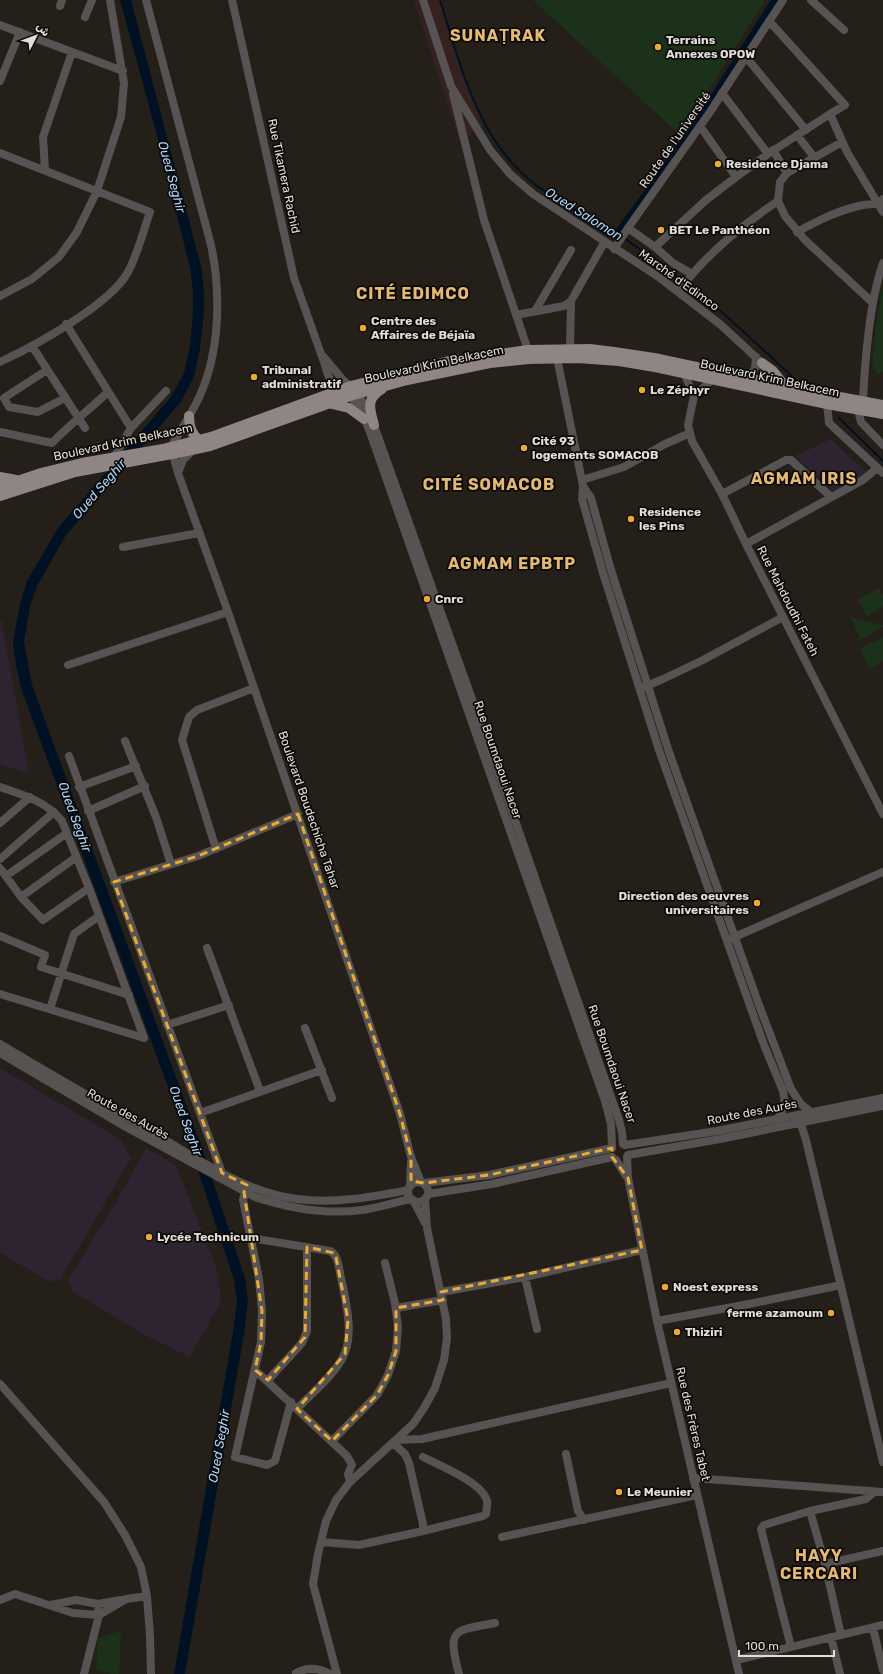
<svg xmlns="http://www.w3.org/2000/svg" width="883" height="1674" font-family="Rubik,Cairo,sans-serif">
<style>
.commercial{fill:#352220}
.education{fill:#2e2331}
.green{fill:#1b311a}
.water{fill:#001124}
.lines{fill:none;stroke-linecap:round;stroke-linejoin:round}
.stream{stroke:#001124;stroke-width:2}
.canal{stroke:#001124;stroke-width:7}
.minor{stroke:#575352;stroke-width:8}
.major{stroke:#8e8584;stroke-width:10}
.marked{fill:none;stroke:#e8ab37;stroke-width:3;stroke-dasharray:8 5;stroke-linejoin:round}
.poi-dot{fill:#e8ab37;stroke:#0c0907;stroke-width:1.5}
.labels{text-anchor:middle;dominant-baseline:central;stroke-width:3.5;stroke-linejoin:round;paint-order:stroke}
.poi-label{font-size:12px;font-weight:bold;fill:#e0dcd8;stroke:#0c0907;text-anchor:start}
.street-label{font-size:12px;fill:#e0dcd8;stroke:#0c0907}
.water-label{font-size:13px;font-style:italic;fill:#a9d4fd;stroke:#0c0907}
.district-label{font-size:16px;font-weight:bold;letter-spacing:1px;fill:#e3b973;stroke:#0c0907}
</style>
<rect width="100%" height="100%" fill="#251f1a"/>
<path class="commercial" d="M 414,0 L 439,0 L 482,126 L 460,142 Z"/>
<path class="education" d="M 831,439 L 868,474 L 836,493 L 795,456 Z
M 0,621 L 2,622 L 29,774 L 0,764 Z
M 0,1068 L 120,1139 L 131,1158 L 61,1278 L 50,1282 L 0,1253 Z
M 146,1148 L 176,1165 L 217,1270 L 221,1301 L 190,1357 L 145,1335 L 73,1292 L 68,1280 L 118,1199 Z"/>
<path class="green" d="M 533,0 L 763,0 L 764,2 L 680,135 Z
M 883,288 L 883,372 L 877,374 L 872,365 L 876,323 Z
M 879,588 L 883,595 L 883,607 L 867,616 L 858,600 Z
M 850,617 L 883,625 L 883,627 L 861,639 Z
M 883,637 L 883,661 L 869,669 L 860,649 Z
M 121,1631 L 119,1674 L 112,1674 L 96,1669 L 98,1638 Z"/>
<path class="water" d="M 120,0 L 131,0 L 201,266 L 204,290 L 204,312 L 200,348 L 194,377 L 180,403 L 66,535 L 37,586 L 30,606 L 24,642 L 32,685 L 202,1148 L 245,1278 L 248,1301 L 244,1334 L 185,1674 L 174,1674 L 233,1332 L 237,1301 L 234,1280 L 192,1152 L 21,688 L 16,665 L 13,642 L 20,604 L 27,581 L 58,528 L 171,397 L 184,373 L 190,347 L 193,311 L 193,291 L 190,268 L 161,150 Z"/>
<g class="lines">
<path class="stream" d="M 440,0 C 460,64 477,138 532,182 C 559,204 592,216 620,236
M 624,238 L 684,281
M 688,283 L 722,312 L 795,379
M 839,418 L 883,461"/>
<path class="canal" d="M 617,234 L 692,131 L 775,0"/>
<path class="minor" d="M 146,0 L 211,245 C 221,292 220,349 201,393 C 193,412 181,429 171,447 L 178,473 L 228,612 L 400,1114 L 411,1157 L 421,1182
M 232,0 L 294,278 L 325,365 C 331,392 342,384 356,403 C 363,412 367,424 371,435 L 605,1101 L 611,1124 L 612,1147
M 423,0 L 451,86 L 490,150 L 510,174 L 533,194 L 660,278 L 721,325 L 762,363 L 765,374 L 761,385
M 811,0 L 844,30
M 60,6 L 62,0
M 85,17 L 92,0
M 769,21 L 845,105 L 830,114
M 0,25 L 123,71
M 746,57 L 806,130
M 0,81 L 20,32
M 722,93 L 768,154
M 453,94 L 484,220 L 528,350
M 700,126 L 736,177 L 768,154 L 830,114 L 847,152 L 883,212
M 797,135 L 814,157
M 842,142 L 787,173 L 780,182 L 778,201 L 785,216 L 805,240 L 873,303
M 773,150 L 787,173
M 0,153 L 150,212 C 144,229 137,256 128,272 C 110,305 34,346 0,362
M 45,170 L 43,137 L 72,52
M 797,232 C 819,220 839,210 863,205 C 871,204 877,205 883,199
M 655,247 L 706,200 L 736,177
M 614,249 L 628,228
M 883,263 C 869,303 865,358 863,401 L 858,410 L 861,422 L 883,445
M 692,274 L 673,263 L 655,247 L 628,228 L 710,112 L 783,0
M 678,292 C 704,256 741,226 778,201
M 0,296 L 32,279 L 59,257 L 77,232 L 97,191 L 121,117 L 124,83 L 110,0
M 535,311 L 571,250
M 516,315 L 564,306 L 571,301 L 604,243
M 66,324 L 131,428 L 114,457
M 32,346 L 85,428
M 570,349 L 571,301
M 323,356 L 343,380 L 356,391 L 371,417 L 507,797 L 619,1120 L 622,1132 L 623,1144
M 557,358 L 583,486 L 582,499 L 603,573 L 659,750 L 764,1045 L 783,1091 L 785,1105 L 777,1120
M 47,370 L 4,398 L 9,407 L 38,412 L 65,398
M 684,373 L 694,396 L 688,425 L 692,441 L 722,494 L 746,544 L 883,814
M 749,378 L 755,368 L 756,357
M 694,396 L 712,380
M 827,404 L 829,423 L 883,473
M 131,428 L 166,391
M 0,432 L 52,443 C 69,425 90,409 108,392
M 178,473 L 183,460 L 193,450
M 582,480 L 624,467 L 665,444 L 690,433
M 583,486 L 591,498 L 611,570 L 669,752 L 759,1005 L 791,1089 L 801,1104 L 811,1112
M 722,494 L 786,460 L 791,460 L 831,497
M 746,544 L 863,480 L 877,468
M 123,547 L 199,533
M 68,665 L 228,612
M 644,687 L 663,679 L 701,661 L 783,617
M 125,741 L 156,817 L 171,864
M 69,756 L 222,1173
M 0,787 C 23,795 46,801 62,821 L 89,888 L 144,1038
M 79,787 L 136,766
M 88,811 L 145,786
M 0,823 L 30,797
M 216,849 L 182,740 L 189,717 L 197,710 L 254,688
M 0,859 L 54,812
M 0,868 L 21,897 L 43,920 L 89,888
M 6,876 L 67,833
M 114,882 L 198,856 L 298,814
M 21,897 L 75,858
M 0,936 L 45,955 L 41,967 L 129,995
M 730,939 L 883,872
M 207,948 L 260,1091
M 0,994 L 144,1038
M 50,1009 L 74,934 L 99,916
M 167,1025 L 229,1005
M 305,1028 L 332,1098
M 0,1044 C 51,1075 103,1104 155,1134 C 200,1160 244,1192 297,1199 C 335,1204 371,1197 408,1190
M 0,1053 L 126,1127 L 255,1197 C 289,1208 326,1215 362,1210 C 378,1208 395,1202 411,1199
M 200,1113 L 322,1070
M 798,1115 L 806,1140 L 883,1462
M 625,1145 L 717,1131 L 883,1098
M 628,1155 L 720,1139 L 883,1106
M 627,1157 L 628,1178 L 657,1321 L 739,1674
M 616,1160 L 626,1176
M408 1192a10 10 0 1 1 20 0a10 10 0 1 1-20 0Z
M 424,1183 L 489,1175 L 612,1148
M 410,1186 L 411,1162
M 246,1188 L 243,1200 L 259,1279 L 262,1311 L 261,1342 L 235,1457 L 267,1465 L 275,1461 L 291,1402
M 428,1194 L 492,1184 L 612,1157
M 413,1200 L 425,1223
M 251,1238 L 330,1251 C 339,1255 339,1270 341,1278 C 346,1302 355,1336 342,1359 C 332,1377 311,1394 297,1409
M 525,1277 L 537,1329
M 441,1292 L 525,1277 L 642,1250
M 396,1308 L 443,1300
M 657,1321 L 749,1304 L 841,1285
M 255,1370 L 347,1456 L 352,1465 L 348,1474 L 350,1482
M 268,1380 L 302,1343 L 307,1331 L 307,1247
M 0,1384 L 104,1502 L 125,1535 L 141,1567 L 147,1596 L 150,1636 L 151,1674
M 397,1440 L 422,1439 L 671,1383
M 332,1441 L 377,1395 L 388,1375 L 396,1351 L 398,1327 L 395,1303 L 385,1263
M 566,1454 L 578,1511 L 584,1520
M 693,1478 L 883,1492
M 810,1511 L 825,1564 L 841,1635
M 423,1531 L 483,1516 L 486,1514 C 486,1510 488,1505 487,1501 C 483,1483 439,1465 423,1457
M 502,1537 L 697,1495
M 321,1542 L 359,1545 L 423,1531 L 423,1524 L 409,1463 L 405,1454 L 393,1443
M 825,1564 L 883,1551
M 0,1600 L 15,1594 L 73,1613 L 99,1615 L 126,1599 L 147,1596
M 50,1605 L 76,1600 L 98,1604 L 121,1600
M 873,1628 L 883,1670
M 831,1637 L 840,1674
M 791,1647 L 761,1529 L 764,1525 L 810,1511 L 866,1499 L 874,1492
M 736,1660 L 883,1625
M 296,1673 C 307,1667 319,1668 330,1674
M 84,1674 L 99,1615 L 98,1611
M 337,1674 L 313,1584 L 318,1554 L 326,1521 L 336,1500 L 350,1482 L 413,1424 L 424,1408 L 435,1388 L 444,1360 L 447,1338 L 446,1319 L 427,1228 L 425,1199
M 459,1674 C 447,1628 453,1631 495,1623"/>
<path class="major" d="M 762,363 L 773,371 L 785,386
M 332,404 L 349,408 L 364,419
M 189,416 C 189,426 191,434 199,440
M 374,425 C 370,409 365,399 382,389
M 0,477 L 16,480
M 0,487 L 41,473 L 82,463 L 163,449 L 214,436 L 351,386 L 449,361 L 528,350 L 590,349 L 614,352 L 654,358 L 829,395 L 883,405
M 0,496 L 75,472 L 177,453 L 210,446 L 350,396 L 407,380 L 490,363 L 528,359 L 578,358 L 619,361 L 655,367 L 827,404 L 883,414"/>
</g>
<path class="marked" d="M 298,814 L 400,1114 L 411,1157 L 411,1181 L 424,1183 L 489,1175 L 612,1148 L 612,1157 L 628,1178 L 642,1250 L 441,1292 L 443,1300 L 396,1308 L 396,1351 L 388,1375 L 377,1395 L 332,1441 L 297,1409 L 345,1354 L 348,1320 L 336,1257 L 334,1253 L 307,1247 L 305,1337 L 268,1380 L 255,1370 L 261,1342 L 262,1311 L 244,1192 L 247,1185 L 222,1173 L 114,882 L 198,856 Z"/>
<g class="poi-dot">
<circle cx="658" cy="47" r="4"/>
<circle cx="718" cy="164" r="4"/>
<circle cx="661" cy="230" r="4"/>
<circle cx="363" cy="328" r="4"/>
<circle cx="254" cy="377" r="4"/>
<circle cx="642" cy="390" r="4"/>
<circle cx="524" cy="448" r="4"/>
<circle cx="631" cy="519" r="4"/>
<circle cx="427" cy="599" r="4"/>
<circle cx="757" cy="903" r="4"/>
<circle cx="149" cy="1237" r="4"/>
<circle cx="665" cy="1287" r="4"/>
<circle cx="831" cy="1313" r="4"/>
<circle cx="677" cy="1332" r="4"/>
<circle cx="619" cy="1492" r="4"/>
</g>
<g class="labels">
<g class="poi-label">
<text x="666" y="40">Terrains<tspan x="666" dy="14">Annexes OPOW</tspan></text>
<text x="726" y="164">Residence Djama</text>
<text x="669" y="230">BET Le Panthéon</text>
<text x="371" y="321">Centre des<tspan x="371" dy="14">Affaires de Béjaïa</tspan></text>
<text x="262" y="370">Tribunal<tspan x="262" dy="14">administratif</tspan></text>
<text x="650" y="390">Le Zéphyr</text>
<text x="532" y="441">Cité 93<tspan x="532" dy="14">logements SOMACOB</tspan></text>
<text x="639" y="512">Residence<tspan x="639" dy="14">les Pins</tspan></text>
<text x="435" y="599">Cnrc</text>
<text x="749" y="896" text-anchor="end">Direction des oeuvres<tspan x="749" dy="14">universitaires</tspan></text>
<text x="157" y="1237">Lycée Technicum</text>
<text x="673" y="1287">Noest express</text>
<text x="823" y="1313" text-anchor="end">ferme azamoum</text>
<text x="685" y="1332">Thiziri</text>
<text x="627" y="1492">Le Meunier</text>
</g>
<g class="street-label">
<text transform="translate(675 140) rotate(-55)">Route de l'université</text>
<text transform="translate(284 176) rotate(78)">Rue Tikamera Rachid</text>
<text transform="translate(679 280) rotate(36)">Marché d'Edimco</text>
<text transform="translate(434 364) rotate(-12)">Boulevard Krim Belkacem</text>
<text transform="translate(770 378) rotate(12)">Boulevard Krim Belkacem</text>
<text transform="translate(123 442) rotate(-12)">Boulevard Krim Belkacem</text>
<text transform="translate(788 601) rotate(63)">Rue Mahdoudhi Fateh</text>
<text transform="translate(498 760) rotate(71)">Rue Boumdaoui Nacer</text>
<text transform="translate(309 810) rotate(71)">Boulevard Boudechicha Tahar</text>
<text transform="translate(612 1064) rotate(71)">Rue Boumdaoui Nacer</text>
<text transform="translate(752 1112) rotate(-11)">Route des Aurès</text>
<text transform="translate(128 1114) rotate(29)">Route des Aurès</text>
<text transform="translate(693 1424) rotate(77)">Rue des Frères Tabet</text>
</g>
<g class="water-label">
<text transform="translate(172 177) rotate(75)">Oued Seghir</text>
<text transform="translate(584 214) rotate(32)">Oued Salomon</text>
<text transform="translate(99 489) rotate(-49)">Oued Seghir</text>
<text transform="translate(75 817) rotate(70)">Oued Seghir</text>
<text transform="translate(186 1121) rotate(70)">Oued Seghir</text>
<text transform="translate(219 1446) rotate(-80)">Oued Seghir</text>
</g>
<g class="district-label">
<text x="498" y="35">SUNAṬRAK</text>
<text x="413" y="293">CITÉ EDIMCO</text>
<text x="804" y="478">AGMAM IRIS</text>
<text x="489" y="484">CITÉ SOMACOB</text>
<text x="512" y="563">AGMAM EPBTP</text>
<text x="819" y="1555">HAYY<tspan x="819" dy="18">CERCARI</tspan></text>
</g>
</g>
<g transform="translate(36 36) rotate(48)" stroke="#0c0907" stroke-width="3" paint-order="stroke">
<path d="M0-3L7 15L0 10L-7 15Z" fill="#e0dcd8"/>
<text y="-6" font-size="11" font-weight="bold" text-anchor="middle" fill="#e0dcd8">ش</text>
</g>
<path d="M739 1650v6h95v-6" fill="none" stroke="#e0dcd8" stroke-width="2"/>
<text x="745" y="1650" font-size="12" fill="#e0dcd8" stroke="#0c0907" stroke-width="3" paint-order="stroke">100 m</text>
</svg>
